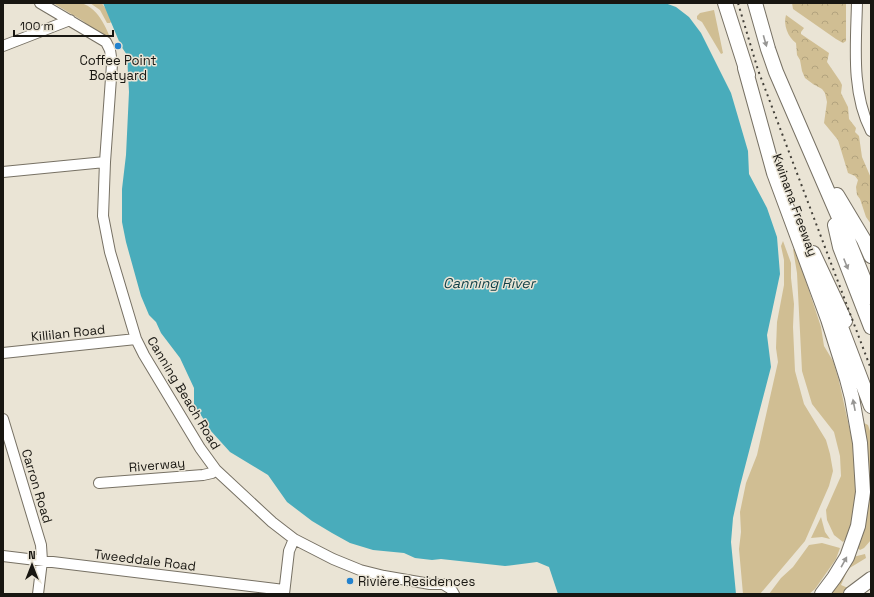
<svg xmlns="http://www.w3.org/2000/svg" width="874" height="597" font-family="'Space Grotesk',sans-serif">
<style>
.grass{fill:#d0be93}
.park{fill:url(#park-crowns)}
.water{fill:#49acbb}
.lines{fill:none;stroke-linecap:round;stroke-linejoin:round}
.minor-casing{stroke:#777164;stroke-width:12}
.highway-casing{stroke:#777164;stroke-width:16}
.minor{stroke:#fff;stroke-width:10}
.highway{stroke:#fff;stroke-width:14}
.rail{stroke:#44413a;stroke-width:2;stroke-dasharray:2 4;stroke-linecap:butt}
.oneway{fill:#979694}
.poi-dot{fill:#2382ce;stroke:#eae4d5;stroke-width:1.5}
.labels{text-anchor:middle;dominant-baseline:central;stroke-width:3;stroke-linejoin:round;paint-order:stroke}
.poi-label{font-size:13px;fill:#181611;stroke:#eae4d5}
.street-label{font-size:13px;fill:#181611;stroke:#eae4d5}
.water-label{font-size:14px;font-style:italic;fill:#124047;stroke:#eae4d5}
</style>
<defs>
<pattern id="park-crowns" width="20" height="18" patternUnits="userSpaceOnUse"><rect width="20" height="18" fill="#d0be93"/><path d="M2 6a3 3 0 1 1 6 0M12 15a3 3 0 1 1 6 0" fill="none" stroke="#b2a37e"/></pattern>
</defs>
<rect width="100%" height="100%" fill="#eae4d5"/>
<path class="grass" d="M 53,3 C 60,3 74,1 81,3 C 100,8 108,32 114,48 L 83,21 Z
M 90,3 L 102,3 L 103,5 L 114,19 L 110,23 L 107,23 L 100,10 Z
M 714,10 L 723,53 L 721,54 L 702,22 L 697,19 L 697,16 L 700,13 Z
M 783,241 L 791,263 L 791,278 L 794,304 L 793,327 L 795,371 L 804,404 L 826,440 L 830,454 L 833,471 L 829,486 L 805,541 L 760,594 L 743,594 L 739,549 L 741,532 L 740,512 L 746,483 L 757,455 L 778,362 L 776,348 L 777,322 L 784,285 L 784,260 L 781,246 Z
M 793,249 L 796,251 L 821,327 L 824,346 L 833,361 L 839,381 L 852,440 L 858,482 L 855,517 L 849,535 L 843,542 L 834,535 L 827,520 L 826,510 L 841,476 L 840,456 L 834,432 L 812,404 L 802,371 L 797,273 Z
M 862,422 L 868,425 L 871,434 L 871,540 L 864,548 L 860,550 L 856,547 Z
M 821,517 L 825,532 L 830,539 L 822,537 L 811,538 Z
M 822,543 L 840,548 L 836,559 L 815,589 L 809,594 L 769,594 L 781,578 L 793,567 L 809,545 Z
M 865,554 L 866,558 L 848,569 L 841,585 L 848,588 L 859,585 L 845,594 L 827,594 L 853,557 Z"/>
<path class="park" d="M 792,3 L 846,3 L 846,41 L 843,43 L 836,39 L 793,9 Z
M 786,15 L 804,28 L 801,32 L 801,34 L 829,53 L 827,62 L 840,81 L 842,85 L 841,93 L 848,107 L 849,119 L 856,128 L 855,132 L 859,136 L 862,157 L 871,178 L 871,224 L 866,217 L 860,199 L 857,195 L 856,187 L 858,180 L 855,176 L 848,173 L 838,140 L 824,123 L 827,102 L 825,93 L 822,89 L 813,84 L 805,78 L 802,71 L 800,60 L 797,55 L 796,43 C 788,37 783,25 786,15 Z"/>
<path class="water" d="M 103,3 L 665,3 L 676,7 L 689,17 L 701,33 L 731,93 L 748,151 L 749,174 L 767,208 L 777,237 L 780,274 L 767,335 L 771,367 L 740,486 L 733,518 L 731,542 L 736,594 L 558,594 L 549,567 L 537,562 L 505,566 L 441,559 L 432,560 L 415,558 L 404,553 L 373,550 L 350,543 L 332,533 L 312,521 L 287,502 L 268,475 L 230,452 L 211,431 L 194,404 L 194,388 L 180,358 L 161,333 L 156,322 L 149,315 L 141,296 L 126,242 L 122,222 L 122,189 L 126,155 L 129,92 L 127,55 L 121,46 Z"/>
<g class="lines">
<defs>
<path id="minor" d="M 40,3 L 106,42 L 110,50 L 112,64 L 105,162 L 103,216 L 110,252 L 136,339 L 144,355 L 200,448 L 216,470 L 272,522 L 294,539 L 333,559 L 360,570 L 384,576 L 430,584 L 443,584 L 451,589 L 454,594
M 857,3 C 856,45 851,92 871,131
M 3,46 L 70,20
M 3,172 L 105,162
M 3,353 L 136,339
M 3,419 L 41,545 L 42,561 L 38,594
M 99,483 L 203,475 L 212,473 L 216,470
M 3,556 L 284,590
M 284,594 L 289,551 L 294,539"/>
<path id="highway" d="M 725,3 L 748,75
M 755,3 L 768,49 L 776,72 L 840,220 L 871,297
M 745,68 L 774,173 L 828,319 L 847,379 L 852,398 L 860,443 L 863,492 L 858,526 L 847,557 L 834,578 L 822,594
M 837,195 L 864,240 L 871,256
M 835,225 L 840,247 L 871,327
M 813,253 L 845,321
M 836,314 L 871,406
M 851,594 L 871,579"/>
</defs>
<use href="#minor" class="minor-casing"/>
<use href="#highway" class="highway-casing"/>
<use href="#minor" class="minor"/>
<use href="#highway" class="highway"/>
<path class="rail" d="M 738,3 L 758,70 L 871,369"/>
</g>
<defs><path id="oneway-solid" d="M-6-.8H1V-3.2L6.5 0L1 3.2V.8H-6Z"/></defs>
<g class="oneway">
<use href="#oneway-solid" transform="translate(765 41) rotate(74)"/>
<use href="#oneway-solid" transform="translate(846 264) rotate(68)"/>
<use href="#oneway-solid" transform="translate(854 405) rotate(-101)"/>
<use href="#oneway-solid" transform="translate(844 562) rotate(-61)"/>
</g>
<g class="poi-dot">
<circle cx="118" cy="46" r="4"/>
<circle cx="350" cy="581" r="4"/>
</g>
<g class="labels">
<g class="poi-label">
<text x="118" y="60">Coffee Point<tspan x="118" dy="15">Boatyard</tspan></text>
<text x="358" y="581" text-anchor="start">Rivière Residences</text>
</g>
<g class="street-label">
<text transform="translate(795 205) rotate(70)">Kwinana Freeway</text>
<text transform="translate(68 333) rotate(-6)">Killilan Road</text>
<text transform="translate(184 393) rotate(59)">Canning Beach Road</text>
<text transform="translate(157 465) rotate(-5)">Riverway</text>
<text transform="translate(37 486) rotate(73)">Carron Road</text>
<text transform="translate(145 560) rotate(7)">Tweeddale Road</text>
</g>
<g class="water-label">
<text x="489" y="283">Canning River</text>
</g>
</g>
<rect width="874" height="597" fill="none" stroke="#181611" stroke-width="8"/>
<g transform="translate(32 565)" stroke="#eae4d5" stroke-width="3" paint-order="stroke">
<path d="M0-3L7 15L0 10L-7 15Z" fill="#181611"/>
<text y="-6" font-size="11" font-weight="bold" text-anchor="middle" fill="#181611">N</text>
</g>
<path d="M14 30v6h99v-6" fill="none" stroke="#181611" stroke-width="2"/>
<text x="20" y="30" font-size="12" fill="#181611" stroke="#eae4d5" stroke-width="3" paint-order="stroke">100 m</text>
</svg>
